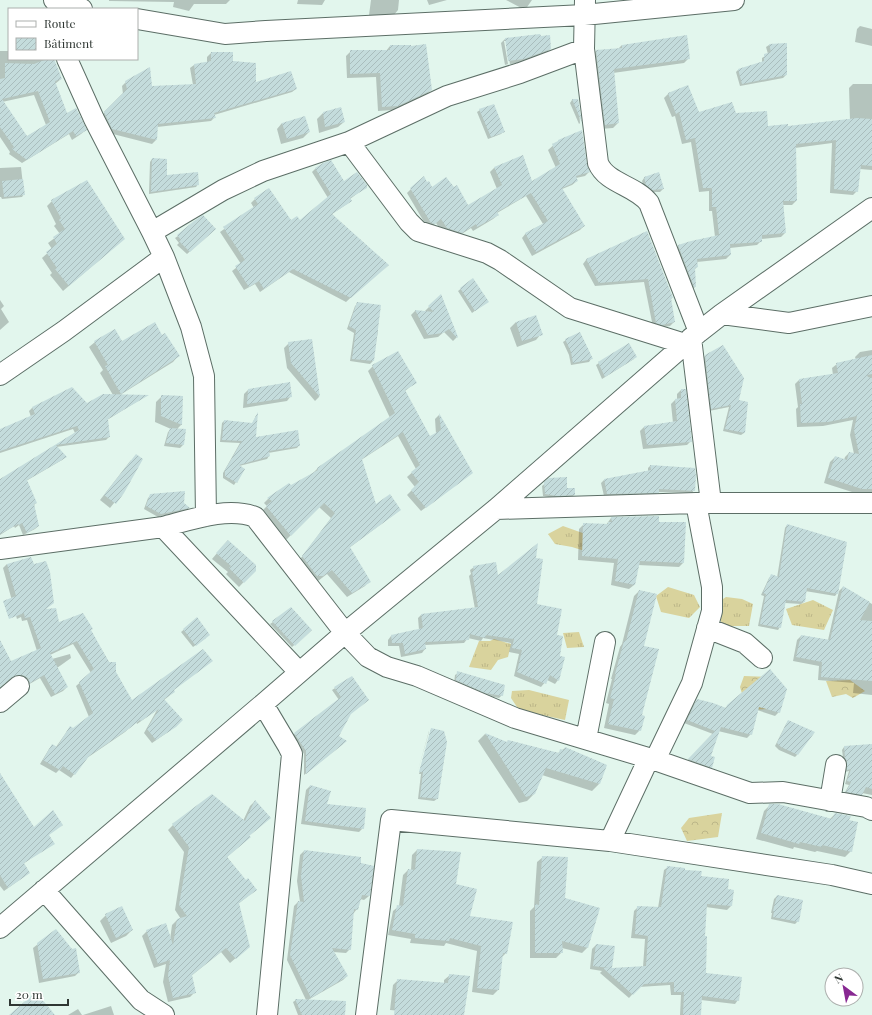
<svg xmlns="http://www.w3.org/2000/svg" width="872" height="1015" font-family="'Playfair Display',serif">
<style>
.grass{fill:url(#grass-tufts)}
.forest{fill:url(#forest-crowns)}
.shadow{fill:#0003;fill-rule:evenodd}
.building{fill:url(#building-hatch);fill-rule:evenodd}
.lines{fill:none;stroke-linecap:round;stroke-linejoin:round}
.minor-casing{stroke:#5c6e66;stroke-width:22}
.minor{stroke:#fff;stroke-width:20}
</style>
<defs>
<pattern id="grass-tufts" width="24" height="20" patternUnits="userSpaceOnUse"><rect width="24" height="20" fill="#d9d39d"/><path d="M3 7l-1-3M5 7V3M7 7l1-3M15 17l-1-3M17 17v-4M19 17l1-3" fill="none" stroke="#bbb688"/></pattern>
<pattern id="forest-crowns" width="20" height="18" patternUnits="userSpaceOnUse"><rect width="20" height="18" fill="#d9d39d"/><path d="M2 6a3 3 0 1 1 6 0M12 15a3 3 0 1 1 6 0" fill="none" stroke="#bbb688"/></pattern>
<pattern id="building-hatch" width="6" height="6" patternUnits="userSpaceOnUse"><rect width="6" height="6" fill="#c4dcdc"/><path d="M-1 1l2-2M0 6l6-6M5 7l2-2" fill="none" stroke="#a9bdbd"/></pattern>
</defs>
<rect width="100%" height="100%" fill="#e2f6ed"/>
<path class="grass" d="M 563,526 L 591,536 L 591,553 L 572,547 L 555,544 L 548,534 Z
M 668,587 L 694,595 L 700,607 L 689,618 L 661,612 L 656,596 Z
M 726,597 L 742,599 L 753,604 L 749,626 L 723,626 L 714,605 Z
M 813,600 L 833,610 L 824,630 L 792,625 L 786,609 Z
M 579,632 L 584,647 L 567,648 L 563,633 Z
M 494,639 L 511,644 L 508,657 L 498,660 L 491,670 L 469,667 L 479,641 L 490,641 Z
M 529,690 L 569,700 L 565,720 L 519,710 L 511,698 L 512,691 Z"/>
<path class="forest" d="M 744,676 L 774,677 L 769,709 L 747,710 L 740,687 Z
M 850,680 L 865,691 L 853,698 L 846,694 L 832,697 L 826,681 Z
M 722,813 L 718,837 L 687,841 L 681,828 L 689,818 Z"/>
<path class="shadow" d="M 109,0 L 230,0 L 226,4 L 194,4 L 189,11 L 173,7 L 174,2 L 109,1 Z
M 298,0 L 325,0 L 322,5 L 297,4 Z
M 371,0 L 399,0 L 398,10 L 393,16 L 369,15 Z
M 427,0 L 447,0 L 429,5 Z
M 506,0 L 532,0 L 525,10 Z
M 860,26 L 872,29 L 872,46 L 855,42 L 857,29 Z
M 505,39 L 550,49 L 546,53 L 519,63 L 510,64 L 506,41 L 504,41 L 508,64 L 505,65 L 501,43 Z
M 786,44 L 786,75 L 783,78 L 740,86 L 736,72 L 738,70 L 762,63 L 762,58 L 768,54 L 766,47 L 769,45 Z
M 622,45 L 689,58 L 684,63 L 613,73 L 618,123 L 613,128 L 600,129 L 591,56 L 596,51 L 618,49 Z
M 390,46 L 431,90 L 426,95 L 393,110 L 378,111 L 376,77 L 347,78 L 346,56 L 351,51 L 386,51 Z
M 0,51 L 9,51 L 9,59 L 52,59 L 61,79 L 55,84 L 67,114 L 86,130 L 81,134 L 72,140 L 69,134 L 22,163 L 9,154 L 10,152 L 0,137 ZM 34,95 L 46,125 L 26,137 L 2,102 Z
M 211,53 L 232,62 L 254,83 L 296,89 L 292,92 L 214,115 L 215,117 L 211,121 L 157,127 L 156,140 L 152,144 L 109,133 L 100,117 L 123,94 L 122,86 L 126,82 L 151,87 L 193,85 L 190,68 L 194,65 L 207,63 L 207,57 Z
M 853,84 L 872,84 L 872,170 L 860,169 L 857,191 L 853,195 L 830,193 L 832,143 L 795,148 L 796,201 L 792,205 L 783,205 L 785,233 L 781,237 L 761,239 L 761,241 L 757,245 L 730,248 L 730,255 L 726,259 L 697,262 L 697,267 L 694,270 L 695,287 L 690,291 L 674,250 L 678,246 L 691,242 L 715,237 L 712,211 L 709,211 L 709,191 L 699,192 L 691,142 L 682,144 L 675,116 L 672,117 L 664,98 L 668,94 L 688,86 L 698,113 L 735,114 L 767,127 L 787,127 L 850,120 L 849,88 Z
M 572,100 L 578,100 L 580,123 L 579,124 L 570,103 Z
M 480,110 L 504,131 L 501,134 L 488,139 L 477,112 Z
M 323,113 L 344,122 L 338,127 L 319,133 L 317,119 Z
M 282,123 L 309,132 L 303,138 L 281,144 L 277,129 Z
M 556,143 L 586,165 L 589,172 L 585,176 L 576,178 L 577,181 L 572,185 L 562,189 L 584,226 L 580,230 L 532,256 L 522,238 L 526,233 L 543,224 L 526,196 L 497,213 L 498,215 L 493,219 L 473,231 L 471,228 L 457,237 L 442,232 L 436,223 L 430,228 L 427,227 L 407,193 L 411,189 L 432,188 L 468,206 L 497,189 L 490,172 L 494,168 L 523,156 L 531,183 L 556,168 L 548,150 Z
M 152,159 L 166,176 L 198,184 L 196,187 L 149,194 L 150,162 Z
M 21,167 L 24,194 L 22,197 L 2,199 L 1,197 L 0,197 L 0,168 Z
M 316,168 L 343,182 L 366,187 L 350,199 L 351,201 L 347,204 L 332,214 L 383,268 L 346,302 L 289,272 L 260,292 L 255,284 L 244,290 L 232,271 L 241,264 L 220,232 L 254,208 L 251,203 L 255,199 L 291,222 L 300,221 L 328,198 L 312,172 Z
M 658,174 L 663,189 L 660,192 L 649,192 L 644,188 L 642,181 L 644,178 Z
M 52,201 L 118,244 L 63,291 L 50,275 L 52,273 L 42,258 L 52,249 L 48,243 L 60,234 L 54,226 L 56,224 L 47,206 Z
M 212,232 L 187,254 L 177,245 L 179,243 L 175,238 L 178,236 Z
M 647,232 L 672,298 L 670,300 L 674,322 L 670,326 L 657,328 L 653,327 L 644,282 L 595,286 L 583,264 L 586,260 Z
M 472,280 L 487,302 L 472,313 L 458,291 Z
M 441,295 L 457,337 L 453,341 L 444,332 L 438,337 L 424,339 L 411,315 L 415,311 L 426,312 L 425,311 Z
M 0,300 L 4,306 L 1,309 L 9,322 L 0,330 Z
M 358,303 L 378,331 L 373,361 L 370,364 L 350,361 L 354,333 L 347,329 L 355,306 Z
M 516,322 L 541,334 L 536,340 L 517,347 L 510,328 Z
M 162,336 L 178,356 L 173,362 L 120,395 L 146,396 L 107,420 L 109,437 L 106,440 L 56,447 L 65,457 L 62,460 L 26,481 L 36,503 L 34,505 L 38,526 L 35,529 L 23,535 L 19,525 L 15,528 L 14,526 L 0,535 L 0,480 L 75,433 L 73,429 L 0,453 L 0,430 L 31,417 L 29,411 L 32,408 L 72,388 L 87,405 L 113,395 L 100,373 L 103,370 L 89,347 L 95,342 L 122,343 Z
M 311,340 L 319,397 L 315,401 L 287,368 L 284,348 L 289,343 Z
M 566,340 L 591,359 L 589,362 L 571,365 L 569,355 L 563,342 Z
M 872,350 L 872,497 L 853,496 L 852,492 L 824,483 L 830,462 L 835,457 L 844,460 L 845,457 L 849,453 L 854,454 L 850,435 L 853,420 L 823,426 L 797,427 L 796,409 L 798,407 L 795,384 L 799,380 L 833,375 L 832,368 L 837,364 L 856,360 L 855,357 L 860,352 Z
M 705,356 L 738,401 L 747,403 L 744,433 L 741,435 L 723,431 L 729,407 L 709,411 L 703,359 Z
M 634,359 L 602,379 L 596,365 L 599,363 Z
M 373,366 L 415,383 L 405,391 L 430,437 L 436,434 L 435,419 L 439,415 L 472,473 L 421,511 L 407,495 L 415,487 L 407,477 L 416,469 L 398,436 L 361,460 L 376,506 L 400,510 L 349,548 L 369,581 L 365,586 L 347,597 L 327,574 L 318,581 L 313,581 L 298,562 L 331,518 L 319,507 L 286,540 L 262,511 L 267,506 L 264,503 L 268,499 L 289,484 L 291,487 L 313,473 L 317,469 L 390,418 L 368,371 Z
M 248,390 L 291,396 L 287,401 L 243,408 L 244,394 Z
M 681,390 L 691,441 L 687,445 L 643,449 L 640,431 L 644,427 L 673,423 L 671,404 L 675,400 L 677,400 L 677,394 Z
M 162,396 L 182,397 L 181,425 L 176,430 L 185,430 L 183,445 L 180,448 L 164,446 L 168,432 L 171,429 L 155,422 L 156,402 Z
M 256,416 L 255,438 L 299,445 L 297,448 L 268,453 L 269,456 L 267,459 L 239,466 L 236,482 L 234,485 L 223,478 L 223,473 L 240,443 L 220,442 L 222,423 L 224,421 L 252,424 Z
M 131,460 L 123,492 L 110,508 L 100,500 Z
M 650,466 L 694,469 L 694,490 L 692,493 L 658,492 L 655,495 L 604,496 L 601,483 L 604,480 L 648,472 L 648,468 Z
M 550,479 L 566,489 L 574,495 L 571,497 L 554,498 L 543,496 L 542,486 Z
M 151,495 L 183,503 L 189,508 L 187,510 L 158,517 L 144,509 L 148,498 Z
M 611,518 L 658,523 L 683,563 L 679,567 L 638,565 L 634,585 L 629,589 L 611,585 L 614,563 L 578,560 L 579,529 L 584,524 L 606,525 Z
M 787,525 L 837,593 L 843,587 L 872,604 L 872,695 L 853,693 L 854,683 L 818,680 L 819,666 L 793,661 L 797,640 L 801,636 L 828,640 L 839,591 L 835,596 L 805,591 L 804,602 L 801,604 L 785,603 L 780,627 L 778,630 L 758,626 L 764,596 L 761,595 L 769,578 L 772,575 L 777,578 L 785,528 Z
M 223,546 L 255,570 L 239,587 L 226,574 L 228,572 L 212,559 Z
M 535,559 L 535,604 L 556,636 L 559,657 L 558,680 L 555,684 L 547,680 L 541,687 L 514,676 L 519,654 L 509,652 L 511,643 L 483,638 L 481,641 L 468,638 L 464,643 L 425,645 L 425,649 L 422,653 L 401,657 L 399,646 L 388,646 L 388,640 L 391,636 L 419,630 L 418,618 L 421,615 L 475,609 L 469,576 L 471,574 L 470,570 L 474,567 L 498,576 Z
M 7,564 L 45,610 L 58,623 L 90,630 L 132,701 L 173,690 L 174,692 L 164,700 L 171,730 L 152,743 L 144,733 L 157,710 L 137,724 L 136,722 L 125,732 L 87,758 L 71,778 L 59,770 L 56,773 L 40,764 L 49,749 L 53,745 L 56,747 L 70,727 L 73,729 L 89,717 L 76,686 L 91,673 L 73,644 L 50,655 L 52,659 L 70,654 L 71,658 L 57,668 L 67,687 L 63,691 L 51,697 L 40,678 L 26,686 L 19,679 L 12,678 L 0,686 L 0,642 L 11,672 L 37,651 L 27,620 L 22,621 L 21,617 L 17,619 L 3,568 Z
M 639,591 L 643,646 L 640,730 L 635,735 L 604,728 L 609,704 L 606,703 L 612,679 L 611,679 L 620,647 L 622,644 L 634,596 Z
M 197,619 L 206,638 L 193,647 L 181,632 Z
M 273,622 L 311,630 L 292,647 L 270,624 Z
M 770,670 L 779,712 L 775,716 L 757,710 L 751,734 L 747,738 L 718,731 L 709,756 L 711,767 L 708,771 L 685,763 L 713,734 L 684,723 L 694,704 L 697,701 L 724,709 Z
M 458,673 L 502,695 L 499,698 L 482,695 L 454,683 L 455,675 Z
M 351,678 L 349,714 L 337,736 L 343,744 L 304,775 L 304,754 L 292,736 L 339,700 L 332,690 Z
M 788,721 L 797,755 L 795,757 L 779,750 L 775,746 L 786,724 Z
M 432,729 L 437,799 L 434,801 L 418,799 L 421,774 L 419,774 L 432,731 L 430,731 Z
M 429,731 L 417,774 L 429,732 Z
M 485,734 L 507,743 L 558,753 L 565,748 L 606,765 L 599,784 L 592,791 L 542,775 L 534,794 L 527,801 L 519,803 L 478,741 Z
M 872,745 L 872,795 L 862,793 L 859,797 L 844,794 L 849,785 L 845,784 L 849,771 L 845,772 L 842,750 L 844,747 Z
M 0,782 L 34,829 L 48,835 L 53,843 L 23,864 L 25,876 L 4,891 L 0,886 Z
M 310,786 L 326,804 L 363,828 L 359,832 L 301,824 L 306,790 Z
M 255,801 L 249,836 L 250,837 L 227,857 L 246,882 L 256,890 L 238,904 L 244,951 L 230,963 L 221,952 L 191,976 L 195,992 L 190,997 L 168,1002 L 163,982 L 166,964 L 154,968 L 142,936 L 147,931 L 170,940 L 172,925 L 177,920 L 181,919 L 175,910 L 184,852 L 168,830 L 173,825 L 243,821 L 250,806 Z
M 770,805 L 830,819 L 835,814 L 848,821 L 851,851 L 845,857 L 817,851 L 815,852 L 794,847 L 793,849 L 756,839 L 764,811 Z
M 417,850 L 455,885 L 469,917 L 506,953 L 501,958 L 498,990 L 493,995 L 472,992 L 477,951 L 446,943 L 444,946 L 410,943 L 411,939 L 388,935 L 393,911 L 399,906 L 403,875 L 408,870 L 411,870 L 412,855 Z
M 304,851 L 372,866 L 369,896 L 364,900 L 360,899 L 357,909 L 353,914 L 350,949 L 346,953 L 333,952 L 347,976 L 343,980 L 308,1000 L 344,1015 L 298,1015 L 293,1002 L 296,1000 L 306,1000 L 287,960 L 294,906 L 298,902 L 300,902 L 297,881 L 300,855 Z
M 543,857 L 588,947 L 582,953 L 562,948 L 562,952 L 556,958 L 530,958 L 530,911 L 534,907 L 537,862 Z
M 668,867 L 700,877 L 726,890 L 731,906 L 727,910 L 706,907 L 704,937 L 705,974 L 738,1000 L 735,1004 L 701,1000 L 700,1015 L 680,1015 L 681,995 L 671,995 L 670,985 L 639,987 L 629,998 L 600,973 L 602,971 L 590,969 L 592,949 L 596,945 L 611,969 L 643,967 L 645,939 L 631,938 L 634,911 L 638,907 L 658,908 L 664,870 Z
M 777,896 L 798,921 L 795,924 L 771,919 L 772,913 L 771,913 L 774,899 Z
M 106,915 L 132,930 L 126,936 L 111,943 L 100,921 Z
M 38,944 L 79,972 L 75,976 L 39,983 L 33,948 Z
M 450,975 L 462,1015 L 411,1015 L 412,1012 L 390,1010 L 393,985 L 398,980 L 444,984 L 444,980 Z
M 111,1006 L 114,1015 L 83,1015 Z
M 78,1009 L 82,1015 L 68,1015 Z"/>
<path class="building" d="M 540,34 L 541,36 L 550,35 L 551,49 L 524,59 L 508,61 L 505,38 Z
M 687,35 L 690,59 L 614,69 L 619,123 L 605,125 L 596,50 L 622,48 L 622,45 Z
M 787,43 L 787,75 L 742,84 L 738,69 L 764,61 L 764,54 L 771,52 L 769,44 Z
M 426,44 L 432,90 L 398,106 L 382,107 L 380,73 L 350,74 L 350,50 L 390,50 L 390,45 L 411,45 L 411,46 Z
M 211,52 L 233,52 L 233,61 L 256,63 L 256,82 L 291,71 L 297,89 L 214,113 L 216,118 L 158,124 L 157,140 L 112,129 L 104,112 L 127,89 L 125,81 L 150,67 L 152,86 L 196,84 L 194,64 L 211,61 Z
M 47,59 L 54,59 L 62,79 L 55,81 L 67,113 L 76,108 L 87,130 L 76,136 L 73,131 L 27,160 L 12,149 L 14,147 L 0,127 L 0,79 L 5,78 L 5,63 L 34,64 ZM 38,91 L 50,122 L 27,136 L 2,99 Z
M 688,85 L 699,112 L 732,102 L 736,113 L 767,111 L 768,126 L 788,124 L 788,126 L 857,118 L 872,119 L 872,166 L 861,165 L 858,192 L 834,189 L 836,140 L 796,144 L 797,201 L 783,201 L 786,233 L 762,235 L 762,242 L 730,244 L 731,255 L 697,259 L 698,267 L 695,268 L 696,287 L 694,287 L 678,245 L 691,241 L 719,235 L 716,207 L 712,207 L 712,188 L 703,188 L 695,138 L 686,140 L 679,112 L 676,114 L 668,93 Z
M 572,99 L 578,99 L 582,123 Z
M 494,104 L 505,132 L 491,137 L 479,109 Z
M 341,107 L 345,122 L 325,127 L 323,112 Z
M 305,116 L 310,132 L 287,139 L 282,123 Z
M 582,130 L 587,164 L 590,172 L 576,176 L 578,181 L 562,188 L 585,226 L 536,252 L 525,233 L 548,221 L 531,193 L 497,212 L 499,215 L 477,227 L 476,224 L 462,233 L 447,228 L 441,219 L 435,224 L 431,223 L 410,188 L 424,176 L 427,182 L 429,181 L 432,187 L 446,177 L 454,187 L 457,185 L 468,205 L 502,185 L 494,167 L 523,155 L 532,181 L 560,164 L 552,144 L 558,141 L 558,140 Z
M 152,158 L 167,159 L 167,175 L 198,172 L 199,185 L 151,192 Z
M 331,160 L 344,181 L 357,172 L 367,185 L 367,188 L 350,198 L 352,201 L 332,214 L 389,265 L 351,298 L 293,269 L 264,289 L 259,281 L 249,287 L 235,266 L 245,260 L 223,227 L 258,204 L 254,198 L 269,188 L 291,220 L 297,216 L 300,220 L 331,194 L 315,168 L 323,163 Z
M 659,172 L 664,189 L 652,190 L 646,185 L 644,177 Z
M 23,179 L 25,195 L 4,197 L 2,181 Z
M 87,180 L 125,239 L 69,286 L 55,269 L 57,268 L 46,252 L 57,244 L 53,237 L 65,229 L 59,220 L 61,218 L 51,200 Z
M 203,215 L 216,229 L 190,252 L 179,241 L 181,240 L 177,235 L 194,221 Z
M 647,231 L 673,298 L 671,298 L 675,322 L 662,325 L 656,323 L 648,279 L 599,283 L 586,259 Z
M 473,278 L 489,302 L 475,311 L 460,288 Z
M 441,294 L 458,337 L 457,338 L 449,329 L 443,333 L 428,335 L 415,310 L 434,312 L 428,306 Z
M 357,302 L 381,305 L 374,361 L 352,359 L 356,330 L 349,326 Z
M 536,315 L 543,335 L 522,341 L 516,322 Z
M 155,322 L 162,335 L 165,333 L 180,356 L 121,394 L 105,366 L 108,365 L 94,341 L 115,329 L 122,341 Z
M 580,332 L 593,359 L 573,363 L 571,352 L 565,339 Z
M 312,339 L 320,397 L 291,363 L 288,342 Z
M 629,343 L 637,357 L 605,377 L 598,362 Z
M 723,345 L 744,378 L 739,400 L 748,402 L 745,433 L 725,429 L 731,405 L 711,409 L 705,355 Z
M 398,351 L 417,383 L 405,390 L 430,436 L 441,430 L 439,413 L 473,473 L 426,508 L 411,490 L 419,482 L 411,472 L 420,465 L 403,432 L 362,459 L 376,504 L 390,494 L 401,510 L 350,547 L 371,582 L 352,593 L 332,570 L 323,576 L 317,576 L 302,556 L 335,513 L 324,503 L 291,536 L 266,506 L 272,501 L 267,498 L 289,483 L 291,485 L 318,470 L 317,468 L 395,413 L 372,365 Z
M 872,355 L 872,374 L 867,375 L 868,377 L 872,378 L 872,489 L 862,489 L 828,478 L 835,456 L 847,460 L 849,452 L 859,454 L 854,430 L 857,416 L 828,422 L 801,423 L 800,404 L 802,404 L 799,379 L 838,373 L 836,363 Z
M 290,382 L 292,397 L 247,404 L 248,389 Z
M 72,387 L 87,403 L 103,394 L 149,395 L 108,419 L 110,437 L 56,445 L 67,457 L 27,480 L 37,503 L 34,504 L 39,526 L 27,533 L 22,523 L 19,525 L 18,524 L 0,534 L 0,479 L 79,430 L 77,426 L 0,451 L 0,429 L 35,414 L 32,407 Z
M 681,389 L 686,389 L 692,442 L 647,445 L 644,426 L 677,421 L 675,399 L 681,398 Z
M 161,395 L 183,396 L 182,425 L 161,416 Z
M 258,412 L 256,437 L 298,430 L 300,446 L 269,451 L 270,456 L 239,465 L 245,469 L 237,483 L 225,476 L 225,470 L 242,441 L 222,440 L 224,420 L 252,423 Z
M 170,428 L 186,429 L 184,445 L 166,443 Z
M 136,454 L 143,459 L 124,493 L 116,504 L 104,495 Z
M 650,465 L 695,468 L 696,476 L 695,491 L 659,489 L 659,493 L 607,494 L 604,479 L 651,470 Z
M 567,477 L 567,488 L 575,488 L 575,495 L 557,496 L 545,494 L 544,482 L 549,478 Z
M 185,491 L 184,503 L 190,508 L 161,514 L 146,506 L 150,494 Z
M 659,516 L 659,522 L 686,522 L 684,563 L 640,561 L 635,585 L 615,581 L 618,559 L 582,556 L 583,523 L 608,524 L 608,522 L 612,522 L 611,517 Z
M 787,524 L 847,542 L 838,594 L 807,588 L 805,602 L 786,600 L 781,628 L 760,624 L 766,594 L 763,593 L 771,574 L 779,577 Z
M 228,540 L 256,565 L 256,571 L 244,583 L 229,568 L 231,566 L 216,553 Z
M 538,543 L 536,558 L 543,559 L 537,604 L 562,609 L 557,635 L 563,636 L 560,656 L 565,657 L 559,681 L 550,675 L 546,684 L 517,672 L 522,650 L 512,648 L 514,639 L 486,635 L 485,638 L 470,634 L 469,640 L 425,642 L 426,649 L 405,654 L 403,643 L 392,643 L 391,635 L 423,628 L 421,614 L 478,607 L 472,571 L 474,571 L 473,566 L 496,562 L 498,575 Z
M 31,557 L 34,564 L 46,561 L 50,572 L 54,603 L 46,609 L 56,608 L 59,622 L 83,613 L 93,629 L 91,630 L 109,662 L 116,662 L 116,672 L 132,700 L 203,649 L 213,661 L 174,690 L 175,692 L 164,699 L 183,720 L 176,727 L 156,740 L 147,729 L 159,709 L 141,721 L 140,720 L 130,728 L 89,756 L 75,775 L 63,766 L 60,770 L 43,760 L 52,744 L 57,747 L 70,726 L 73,728 L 93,713 L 79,682 L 94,669 L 77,641 L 50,653 L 68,687 L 55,694 L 44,675 L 30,683 L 28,678 L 23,675 L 17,675 L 12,677 L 0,687 L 0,640 L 11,661 L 41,648 L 30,617 L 25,618 L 24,613 L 9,619 L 3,601 L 16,596 L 7,564 Z
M 843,586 L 870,602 L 860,620 L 872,621 L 872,681 L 821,677 L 822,662 L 796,657 L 801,635 L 830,640 Z
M 639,590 L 657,594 L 644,646 L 659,649 L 642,715 L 645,716 L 641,731 L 608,724 L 614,699 L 610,698 L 616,674 L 615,674 L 624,641 L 626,641 Z
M 291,607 L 312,630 L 295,646 L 272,621 Z
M 197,617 L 210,635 L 196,646 L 183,629 Z
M 770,669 L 787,689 L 780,713 L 759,707 L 752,735 L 721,727 L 711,756 L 715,757 L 712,768 L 688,759 L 715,731 L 687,720 L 697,699 L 713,703 L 726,708 L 727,705 Z
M 457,671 L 505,685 L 503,696 L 485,693 L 456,680 Z
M 352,676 L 369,700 L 351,714 L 339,736 L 347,741 L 306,774 L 306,751 L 294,733 L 341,697 L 334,687 Z
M 788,720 L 815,732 L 798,755 L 781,747 L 777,743 Z
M 431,728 L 444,731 L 447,742 L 438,799 L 420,797 L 423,772 L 419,772 Z
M 485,733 L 507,742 L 508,740 L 559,753 L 560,749 L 564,750 L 565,747 L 607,765 L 600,784 L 546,768 L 535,794 L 526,797 Z
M 872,744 L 872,789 L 866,787 L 862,795 L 846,792 L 851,782 L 847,781 L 851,769 L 847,770 L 847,761 L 845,758 L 844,746 Z
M 0,773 L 34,827 L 53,810 L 63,825 L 49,835 L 55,844 L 24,863 L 30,873 L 8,888 L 0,875 Z
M 310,785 L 331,791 L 327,804 L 366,808 L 364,829 L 305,821 Z
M 212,794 L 245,821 L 255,800 L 271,818 L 249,836 L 251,837 L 227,857 L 246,880 L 248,878 L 257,890 L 239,903 L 250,947 L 236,959 L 226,948 L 192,975 L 196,993 L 173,998 L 168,976 L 170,960 L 158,964 L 146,930 L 166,923 L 173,945 L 177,919 L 187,916 L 179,905 L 189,847 L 172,824 Z
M 769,804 L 778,804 L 832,819 L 835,813 L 851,816 L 849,820 L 858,822 L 852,852 L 822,845 L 822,847 L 800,842 L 799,844 L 761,833 Z
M 417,849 L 461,852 L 456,884 L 477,889 L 470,916 L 513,922 L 507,954 L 503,953 L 499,990 L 477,988 L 481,946 L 450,938 L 449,941 L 415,938 L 415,934 L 392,930 L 397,905 L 403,906 L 408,869 L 415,870 Z
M 304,850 L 361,857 L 361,863 L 374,866 L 370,896 L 362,895 L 358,910 L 354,909 L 351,950 L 332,948 L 348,976 L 311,998 L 290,955 L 298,901 L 304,902 L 301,876 Z
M 542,856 L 568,857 L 565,898 L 600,908 L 588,948 L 562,941 L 563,953 L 535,953 L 535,904 L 539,905 Z
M 667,866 L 685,868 L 685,870 L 702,871 L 701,876 L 729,879 L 728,889 L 734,890 L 732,906 L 707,904 L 705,936 L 707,936 L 706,973 L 742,977 L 739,1001 L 702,996 L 701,1015 L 683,1015 L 684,992 L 674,992 L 674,982 L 644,984 L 633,995 L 603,968 L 609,968 L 593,966 L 596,944 L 615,946 L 612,968 L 646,966 L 648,936 L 635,934 L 637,906 L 661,907 Z
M 777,895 L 803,900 L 799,922 L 773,917 L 774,911 L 773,911 Z
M 122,906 L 133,930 L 116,938 L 105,914 Z
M 56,929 L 72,949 L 76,948 L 80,973 L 43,979 L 37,943 Z
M 449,974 L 470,976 L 464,1015 L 394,1015 L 397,979 L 448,983 Z
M 36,992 L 55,1015 L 9,1015 Z
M 295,999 L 346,1001 L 345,1015 L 302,1015 Z"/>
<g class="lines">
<defs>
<path id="minor" d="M 54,0 L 82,9
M 585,0 L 584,49 L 598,163 C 607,184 635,185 649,203 L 699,332
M 137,19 L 225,34 L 266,31 L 584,15 L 734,0
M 67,59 L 94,119 L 152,232 L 164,257 L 191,327 L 204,376 L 206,516
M 349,142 L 409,222 L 418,231 L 487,253 L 500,260 L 570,308 L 685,344
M 152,232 L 223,190 L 263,171 L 349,142 L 447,96 L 520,73 L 584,49
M 722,314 L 789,323 L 872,306
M 691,338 L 711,503
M 0,375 L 64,331 L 164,257
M 496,509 L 696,503 L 872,503
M 0,549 L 163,527
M 707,628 L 745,643 L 762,658
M 299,672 L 163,527 C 190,520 228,506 255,517 L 345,633 L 368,657 L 387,667 L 417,676 L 515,718 L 655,760 L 750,793 L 783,792 L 866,807 L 872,810
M 0,702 L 19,686
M 263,704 L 288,746 L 292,754 L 267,1015
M 586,739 L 605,642
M 655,760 L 692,683 L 712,611 L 712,587 L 696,503
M 830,801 L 836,765
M 610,841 L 649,758
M 44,890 L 141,1000 L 164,1015
M 0,928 L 263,704 L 345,633 L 496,509 L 699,332 L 722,314 L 872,208
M 366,1015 L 391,820 L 610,841 L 832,875 L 872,884"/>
</defs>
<use href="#minor" class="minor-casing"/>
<use href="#minor" class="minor"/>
</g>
<rect x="8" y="8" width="130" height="52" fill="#ffffff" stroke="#acafad"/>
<rect x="16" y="21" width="20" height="6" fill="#ffffff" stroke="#acafad"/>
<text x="44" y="28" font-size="12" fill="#2f3733">Route</text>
<rect x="16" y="38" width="20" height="12" fill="url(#building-hatch)" stroke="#acafad"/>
<text x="44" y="48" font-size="12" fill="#2f3733">Bâtiment</text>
<g transform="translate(844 987) rotate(328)"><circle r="19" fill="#ffffff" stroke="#acafad"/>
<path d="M0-3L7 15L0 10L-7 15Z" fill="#882892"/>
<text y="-6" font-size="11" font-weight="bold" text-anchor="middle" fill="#2f3733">N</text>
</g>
<path d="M10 999v6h58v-6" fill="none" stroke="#2f3733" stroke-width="2"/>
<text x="16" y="999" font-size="12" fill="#2f3733" stroke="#ffffff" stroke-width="3" paint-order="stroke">20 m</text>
</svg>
